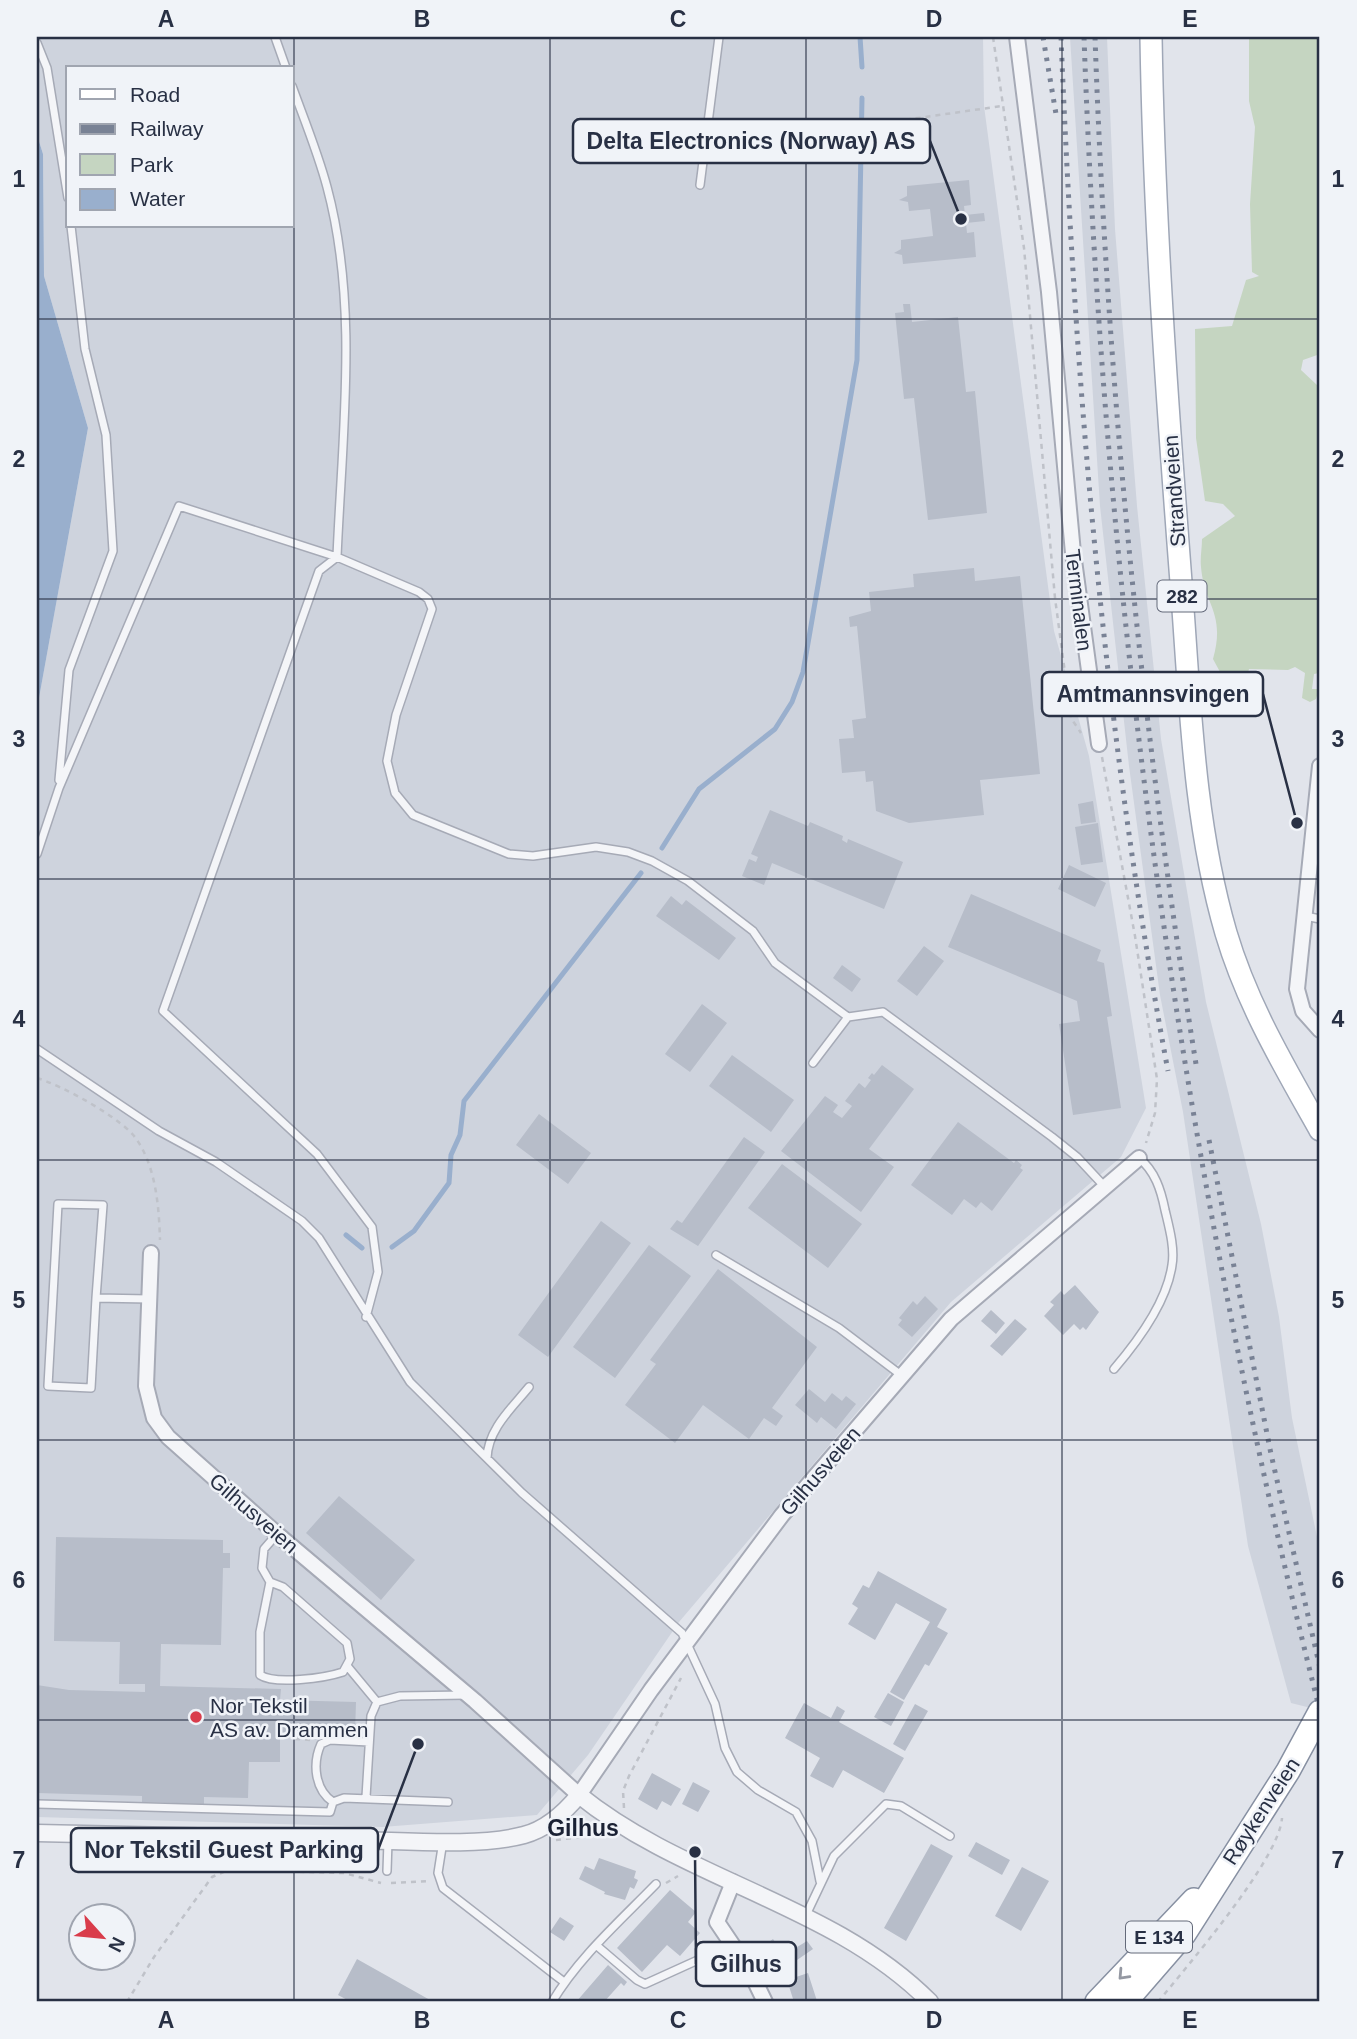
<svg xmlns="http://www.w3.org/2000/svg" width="1357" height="2039" font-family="Helvetica,sans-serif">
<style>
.built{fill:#ced3dd;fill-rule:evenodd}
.green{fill:#c5d5c1}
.water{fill:#99afcd}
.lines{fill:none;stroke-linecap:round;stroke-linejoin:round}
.stream{stroke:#99afcd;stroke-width:5}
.building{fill:#b7bdc9}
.service-casing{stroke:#a6aab6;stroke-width:10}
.minor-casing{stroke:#a6aab6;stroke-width:18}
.tertiary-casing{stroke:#a6aab6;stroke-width:19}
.primary-casing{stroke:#9fa7b7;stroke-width:24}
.trunk-casing{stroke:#8790a2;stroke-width:26}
.path{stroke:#bfc2c9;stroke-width:2.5;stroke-dasharray:5 5;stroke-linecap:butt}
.service{stroke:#f4f5f8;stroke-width:7}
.minor{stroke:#f4f5f8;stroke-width:14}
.tertiary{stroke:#f4f5f8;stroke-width:16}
.primary{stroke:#fff;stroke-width:21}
.trunk{stroke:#fff;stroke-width:23}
.rail{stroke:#798295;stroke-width:5;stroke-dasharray:3.5 7;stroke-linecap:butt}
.oneway{stroke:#9498a2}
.grid{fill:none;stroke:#283044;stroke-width:2;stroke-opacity:0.55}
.poi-dot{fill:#d93c4b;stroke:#f0f3f8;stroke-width:2.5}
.labels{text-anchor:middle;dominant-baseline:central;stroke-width:5;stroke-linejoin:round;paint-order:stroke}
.shield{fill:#f0f3f8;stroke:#646a7a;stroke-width:2}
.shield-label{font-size:19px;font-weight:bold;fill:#283044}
.street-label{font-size:21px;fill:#283044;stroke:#f0f3f8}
.poi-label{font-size:21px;fill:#283044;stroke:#f0f3f8;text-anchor:start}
.neighbourhood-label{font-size:23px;font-weight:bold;fill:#1a2134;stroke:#f0f3f8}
.leader{fill:none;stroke:#283044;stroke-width:2.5}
.callout-dot{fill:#283044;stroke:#f0f3f8;stroke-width:2.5}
.callout{fill:#f0f3f8;stroke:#283044;stroke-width:2.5}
.callout-label{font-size:23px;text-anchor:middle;font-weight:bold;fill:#283044}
.neatline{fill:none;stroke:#283044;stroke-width:2.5}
.grid-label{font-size:23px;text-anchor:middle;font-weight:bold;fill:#283044}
</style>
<rect width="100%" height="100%" fill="#e1e4eb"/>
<path class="built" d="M 37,37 L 983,37 L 984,106 L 1054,631 L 1089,756 L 1146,1108 L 1121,1157 L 951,1302 L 679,1622 L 588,1755 L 537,1815 L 382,1827 L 37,1817 L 37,709 L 88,428 L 44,276 L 43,154 L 37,135 ZM 68,68 L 292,68 L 292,226 L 68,226 Z
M 1070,37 L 1107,37 L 1115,229 L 1137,506 L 1161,739 L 1206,1002 L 1261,1224 L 1279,1317 L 1292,1418 L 1320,1551 L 1320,1688 L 1311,1708 L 1291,1703 L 1248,1546 L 1183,1112 L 1160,995 L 1129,766 L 1100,506 Z"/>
<path class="green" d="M 1249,37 L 1320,37 L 1320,354 L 1303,360 L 1301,370 L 1317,385 L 1320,400 L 1320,665 L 1319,673 L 1314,674 L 1312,689 L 1319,689 L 1316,699 L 1310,702 L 1302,698 L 1305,673 L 1295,667 L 1288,670 L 1249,669 L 1244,688 L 1226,683 L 1213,659 C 1226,613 1204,605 1201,567 C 1200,558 1202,548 1202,539 L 1235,516 L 1223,504 L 1205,501 L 1196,438 L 1195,329 L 1232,326 L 1246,280 L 1259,276 L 1252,272 L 1250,204 L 1255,127 L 1249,101 Z"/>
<path class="water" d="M 37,135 L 43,154 L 44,276 L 88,428 L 37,709 Z"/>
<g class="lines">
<path class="stream" d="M 860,37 L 862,67
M 662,848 L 699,789 L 775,729 L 792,702 L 803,672 L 857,360 L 862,98
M 346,1235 L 362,1248
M 392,1247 L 414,1231 L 449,1183 L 451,1155 L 460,1135 L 464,1101 L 641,873"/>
</g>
<path class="building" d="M 969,180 L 971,205 L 964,206 L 965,215 L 984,213 L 985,221 L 966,223 L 967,233 L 974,232 L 976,257 L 903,264 L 902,255 L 894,253 L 901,249 L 901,240 L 933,236 L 930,209 L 909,211 L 908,202 L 899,200 L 907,196 L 907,186 Z
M 903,304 L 910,304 L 912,322 L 958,317 L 966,392 L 975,391 L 987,513 L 928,520 L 914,398 L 904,399 L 895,313 L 904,312 Z
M 974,568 L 975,581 L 1020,576 L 1040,774 L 980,780 L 984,815 L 909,823 L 876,811 L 873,781 L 866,782 L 865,771 L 842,773 L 839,739 L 854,738 L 852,720 L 866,718 L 857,626 L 850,627 L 849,617 L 871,611 L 869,592 L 914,587 L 913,574 Z
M 1093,801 L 1096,822 L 1081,824 L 1078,804 Z
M 770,810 L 808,826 L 810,822 L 843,836 L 842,840 L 847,843 L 848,839 L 903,862 L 884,909 L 772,863 L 764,885 L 742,876 L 749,859 L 756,862 L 758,857 L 751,854 Z
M 1098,823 L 1103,862 L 1081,865 L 1075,827 Z
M 1069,865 L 1106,883 L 1095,907 L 1058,889 Z
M 971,894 L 1101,950 L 1097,961 L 1104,963 L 1112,1016 L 1107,1017 L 1121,1108 L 1073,1115 L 1059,1024 L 1080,1021 L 1077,1001 L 948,947 Z
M 671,896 L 682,905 L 686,900 L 736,938 L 719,960 L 656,916 Z
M 924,946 L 944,961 L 917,996 L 897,981 Z
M 842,965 L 861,979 L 852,992 L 833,978 Z
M 702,1004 L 727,1023 L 690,1072 L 665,1054 Z
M 732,1055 L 794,1100 L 771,1132 L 709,1086 Z
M 882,1065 L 914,1089 L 869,1149 L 894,1167 L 861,1212 L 781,1151 L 825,1096 L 838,1105 L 833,1112 L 842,1118 L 852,1106 L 845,1101 L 859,1083 L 865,1088 L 871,1080 L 868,1078 L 872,1073 L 874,1075 Z
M 539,1114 L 591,1153 L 568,1184 L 516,1145 Z
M 958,1122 L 1014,1163 L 1016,1160 L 1022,1165 L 1020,1168 L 1023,1170 L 992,1211 L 981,1202 L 976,1208 L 964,1199 L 952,1215 L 911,1185 Z
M 744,1137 L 765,1152 L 698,1246 L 670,1229 L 677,1220 L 682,1223 Z
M 782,1164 L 862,1224 L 828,1268 L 748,1208 Z
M 601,1221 L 631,1243 L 548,1357 L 518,1335 Z
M 649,1245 L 691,1276 L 615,1378 L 573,1347 Z
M 718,1269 L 817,1347 L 772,1408 L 783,1416 L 776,1426 L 764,1418 L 749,1439 L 703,1405 L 675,1443 L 625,1405 L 656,1364 L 650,1360 Z
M 1075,1285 L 1099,1312 L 1086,1330 L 1083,1327 L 1080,1330 L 1074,1324 L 1063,1335 L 1044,1316 L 1054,1305 L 1050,1302 L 1061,1291 L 1064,1295 Z
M 925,1296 L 938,1309 L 912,1337 L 898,1325 L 902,1320 L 899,1318 L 913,1301 L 917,1305 Z
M 991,1310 L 1005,1323 L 996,1334 L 981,1321 Z
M 1015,1319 L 1027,1329 L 1002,1356 L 990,1346 Z
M 809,1389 L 825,1402 L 832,1393 L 842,1401 L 846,1396 L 856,1404 L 836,1429 L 821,1417 L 817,1423 L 795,1405 Z
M 339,1496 L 415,1560 L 381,1600 L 306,1533 Z
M 56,1537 L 223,1540 L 223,1553 L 230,1553 L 230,1568 L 223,1568 L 221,1645 L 161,1644 L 160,1686 L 281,1689 L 280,1700 L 356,1702 L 355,1734 L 280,1732 L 280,1762 L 249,1762 L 248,1798 L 204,1797 L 204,1804 L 148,1802 L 148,1805 L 142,1805 L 142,1796 L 37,1793 L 37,1685 L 69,1690 L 145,1692 L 145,1684 L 119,1684 L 120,1642 L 54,1641 Z
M 878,1571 L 947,1609 L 937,1627 L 948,1633 L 929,1666 L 925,1664 L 904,1700 L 890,1692 L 930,1622 L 896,1603 L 875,1640 L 848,1624 L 858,1608 L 852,1604 L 863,1585 L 869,1588 Z
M 888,1693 L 904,1702 L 891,1726 L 874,1717 Z
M 804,1703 L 831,1718 L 837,1706 L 845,1711 L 839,1722 L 904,1758 L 884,1793 L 843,1770 L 833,1788 L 810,1776 L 820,1758 L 785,1738 Z
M 915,1704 L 928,1711 L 905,1751 L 893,1744 Z
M 652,1773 L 681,1789 L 671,1806 L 662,1801 L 657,1810 L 638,1799 Z
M 693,1782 L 710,1791 L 698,1812 L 682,1804 Z
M 976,1842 L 1010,1860 L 1002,1875 L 968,1856 Z
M 931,1844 L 953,1856 L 906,1941 L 884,1928 Z
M 599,1858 L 636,1871 L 634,1878 L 638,1880 L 634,1889 L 630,1887 L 625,1900 L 604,1894 L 605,1892 L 579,1879 L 585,1866 L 594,1870 Z
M 1022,1867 L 1049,1881 L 1021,1931 L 995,1916 Z
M 670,1890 L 696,1912 L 688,1922 L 700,1933 L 680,1956 L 667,1945 L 642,1972 L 617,1948 Z
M 560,1917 L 574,1926 L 564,1941 L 550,1932 Z
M 773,1939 L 784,1955 L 807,1941 L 813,1949 L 768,1980 L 751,1955 Z
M 357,1959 L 430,2000 L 429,2002 L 351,2002 L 338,1995 Z
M 608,1965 L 627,1982 L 624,1986 L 621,1983 L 604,2002 L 576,2002 Z
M 808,1973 L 817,2001 L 794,2002 L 787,1980 Z"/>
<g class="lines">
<defs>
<path id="service" d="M 275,37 L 286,68
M 37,43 L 47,68 L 68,198
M 292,86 C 304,119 318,153 327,187 C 359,306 342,435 337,557 L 319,571 L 163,1011 L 317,1154 L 372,1227 L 378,1272 L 366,1317
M 700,185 L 719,37
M 59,780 L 69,670 L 113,551 L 106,435 L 85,349 L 71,226
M 37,854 L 59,788 L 179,506 L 337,557 L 419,592 L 428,599 L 432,609 L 396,715 L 387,761 L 395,793 L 413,815 L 509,854 L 533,856 L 596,847 L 628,852 L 652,861 L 688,881 L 753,931 L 775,963 L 848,1017
M 1305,916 L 1320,919
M 37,1049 L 159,1131 L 216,1162 L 302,1221 L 319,1238 L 410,1382 L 522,1493 L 682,1633 L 715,1704 L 725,1748 L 737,1772 L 758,1790 L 796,1812 L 812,1841 L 820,1881
M 813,1063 L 848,1017 L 883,1012 L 1052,1137 L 1077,1157 L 1105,1187
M 716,1255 L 839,1328 L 901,1375
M 96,1298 L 103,1205 L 58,1204 L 48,1386 L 91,1388 L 96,1298 L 149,1299
M 1114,1369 C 1138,1341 1167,1302 1172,1265 C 1175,1248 1169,1227 1165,1210 C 1161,1190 1155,1171 1139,1158
M 487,1458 C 488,1429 512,1408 529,1387
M 270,1582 L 260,1632 L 260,1675 C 275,1685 325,1678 343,1672 L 350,1659 L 347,1643 L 283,1587 L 270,1582 L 262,1568 L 264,1549 L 277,1534
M 348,1667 L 377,1702
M 366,1797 L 371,1716 L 377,1702 L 400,1696 L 467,1695
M 333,1802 C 315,1790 312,1764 321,1744 L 330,1740 L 369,1742
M 37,1804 L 330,1812 L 333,1802 L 344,1798 L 448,1802
M 443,1841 L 438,1873 L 443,1888 L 564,1982
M 387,1871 L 388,1841
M 806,1915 L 834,1856 L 886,1804 L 901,1806 L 950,1836
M 596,1945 L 637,1980 L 645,1984 L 731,1945
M 552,2002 C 579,1957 620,1921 656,1884"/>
<path id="minor" d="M 1017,37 L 1049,292 L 1073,553 L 1099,744
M 1320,766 L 1297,989 L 1303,1011 L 1320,1030
M 151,1253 L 146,1386 L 154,1418 L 168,1437 L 277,1534 L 475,1701 L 579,1795 L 651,1690 L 782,1515 L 951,1319 L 1139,1158
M 733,1882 L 717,1922 L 750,1971 L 765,2002"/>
<path id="tertiary" d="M 37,1833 C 145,1835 252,1838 360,1840 C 408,1841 479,1847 524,1835 C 547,1829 565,1812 579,1795 C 685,1881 833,1904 930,2002"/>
<path id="primary" d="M 1151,37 C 1154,219 1167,400 1181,582 C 1190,698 1193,820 1226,933 C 1247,1004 1284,1066 1320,1130"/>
<path id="trunk" d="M 1097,2002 L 1194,1900
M 1125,2002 L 1184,1934 L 1288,1771 L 1320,1712"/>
</defs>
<use href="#service" class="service-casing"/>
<use href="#minor" class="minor-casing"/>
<use href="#tertiary" class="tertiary-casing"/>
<use href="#primary" class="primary-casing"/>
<use href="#trunk" class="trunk-casing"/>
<path class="path" d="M 993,37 L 1024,248 L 1055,598 L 1071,718 L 1081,733
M 876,124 L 1002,106
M 1102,757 L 1135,936 L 1157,1079 L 1155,1113 L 1146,1143
M 37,1078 C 61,1085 124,1119 137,1140 C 156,1168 159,1207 160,1240
M 295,1739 L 311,1740
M 624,1808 L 623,1791 L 629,1776 L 681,1678
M 556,1840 L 605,1834
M 391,1883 L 430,1881
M 666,1883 L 678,1876
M 127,2002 L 154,1957 L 212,1877 L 228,1870 L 344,1873 L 381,1883
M 1158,2002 C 1187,1966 1279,1860 1282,1818"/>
<use href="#service" class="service"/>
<use href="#minor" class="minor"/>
<use href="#tertiary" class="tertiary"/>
<use href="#primary" class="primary"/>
<use href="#trunk" class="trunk"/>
<path class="rail" d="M 1043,37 L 1056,114
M 1061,37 C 1075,383 1104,730 1168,1071
M 1084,37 C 1104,601 1181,1164 1320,1711
M 1095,37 C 1107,381 1141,724 1196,1064
M 1209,1140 L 1271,1454 L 1320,1668"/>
</g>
<defs><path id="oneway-chevron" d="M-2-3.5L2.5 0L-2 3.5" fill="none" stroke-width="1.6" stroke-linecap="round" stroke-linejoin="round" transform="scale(1.75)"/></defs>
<use class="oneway" href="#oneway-chevron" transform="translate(1123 1975) rotate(133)"/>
<path class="grid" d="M 294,37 L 294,2002M 550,37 L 550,2002M 806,37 L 806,2002M 1062,37 L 1062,2002M 37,319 L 1320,319M 37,599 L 1320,599M 37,879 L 1320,879M 37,1160 L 1320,1160M 37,1440 L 1320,1440M 37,1720 L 1320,1720"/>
<circle class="poi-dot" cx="196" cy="1717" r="7"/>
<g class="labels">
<g class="shield">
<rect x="1157.5" y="580.5" width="49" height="31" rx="5"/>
<rect x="1126" y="1921.5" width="66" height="31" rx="5"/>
</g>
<g class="shield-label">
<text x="1182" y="596">282</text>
<text x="1159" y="1937">E 134</text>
</g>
<g class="street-label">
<text transform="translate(1174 491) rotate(-94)">Strandveien</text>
<text transform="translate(1079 600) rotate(83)">Terminalen</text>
<text transform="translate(820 1471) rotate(-49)">Gilhusveien</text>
<text transform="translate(254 1513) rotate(41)">Gilhusveien</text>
<text transform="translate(1261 1811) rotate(-57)">Røykenveien</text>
</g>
<g class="poi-label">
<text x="210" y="1705">Nor Tekstil<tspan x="210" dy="24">AS av. Drammen</tspan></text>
</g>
<g class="neighbourhood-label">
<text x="583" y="1828">Gilhus</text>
</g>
</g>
<path class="leader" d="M961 219L930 141M1297 823L1263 694M418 1744L378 1850M695 1852L696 1964"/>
<g class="callout-dot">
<circle cx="961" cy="219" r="7"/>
<circle cx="1297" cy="823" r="7"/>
<circle cx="418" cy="1744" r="7"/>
<circle cx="695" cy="1852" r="7"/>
</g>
<g class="callout">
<rect x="573" y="119" width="357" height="44" rx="7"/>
<rect x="1042" y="672" width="221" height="44" rx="7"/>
<rect x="71" y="1828" width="307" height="44" rx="7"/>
<rect x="696" y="1942" width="100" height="44" rx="7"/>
</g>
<g class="callout-label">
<text x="751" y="149">Delta Electronics (Norway) AS</text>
<text x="1153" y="702">Amtmannsvingen</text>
<text x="224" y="1858">Nor Tekstil Guest Parking</text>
<text x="746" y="1972">Gilhus</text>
</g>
<rect width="1357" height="2039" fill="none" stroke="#f0f3f8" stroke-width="77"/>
<rect x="66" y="66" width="228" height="161" fill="#f0f3f8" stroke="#a0a5b0" stroke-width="2"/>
<rect x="80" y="89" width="35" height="10" fill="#ffffff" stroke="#a0a5b0" stroke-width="2"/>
<text x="130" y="102" font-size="21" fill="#283044">Road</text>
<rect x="80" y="124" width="35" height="10" fill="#798295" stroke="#a0a5b0" stroke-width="2"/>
<text x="130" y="136" font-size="21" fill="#283044">Railway</text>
<rect x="80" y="154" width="35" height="21" fill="#c5d5c1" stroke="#a0a5b0" stroke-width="2"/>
<text x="130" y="172" font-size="21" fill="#283044">Park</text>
<rect x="80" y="189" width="35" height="21" fill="#99afcd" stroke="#a0a5b0" stroke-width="2"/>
<text x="130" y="206" font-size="21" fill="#283044">Water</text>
<g transform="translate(102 1937) rotate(117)"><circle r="33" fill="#f0f3f8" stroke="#a0a5b0" stroke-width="2"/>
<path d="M0-5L12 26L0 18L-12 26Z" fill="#d93c4b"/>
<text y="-10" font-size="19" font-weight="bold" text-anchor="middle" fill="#283044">N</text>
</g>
<rect x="38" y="38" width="1280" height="1962" class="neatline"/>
<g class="grid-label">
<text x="166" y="27">A</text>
<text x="422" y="27">B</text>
<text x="678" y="27">C</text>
<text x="934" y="27">D</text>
<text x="1190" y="27">E</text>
<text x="19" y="187">1</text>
<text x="1338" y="187">1</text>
<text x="19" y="467">2</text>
<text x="1338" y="467">2</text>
<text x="19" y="747">3</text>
<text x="1338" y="747">3</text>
<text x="19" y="1027">4</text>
<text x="1338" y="1027">4</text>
<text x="19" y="1308">5</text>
<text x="1338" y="1308">5</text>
<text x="19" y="1588">6</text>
<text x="1338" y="1588">6</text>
<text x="19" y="1868">7</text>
<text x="1338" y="1868">7</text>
<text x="166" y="2028">A</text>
<text x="422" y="2028">B</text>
<text x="678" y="2028">C</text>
<text x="934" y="2028">D</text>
<text x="1190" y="2028">E</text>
</g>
</svg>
